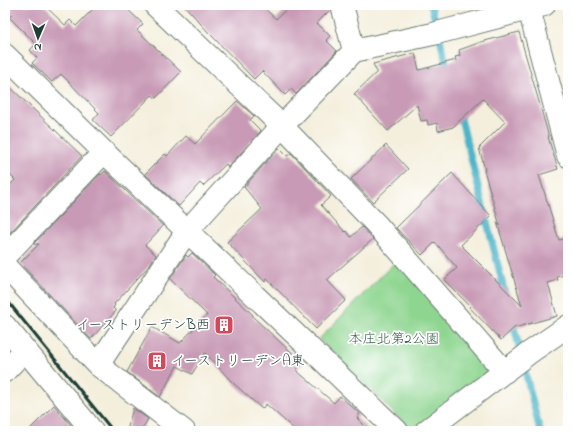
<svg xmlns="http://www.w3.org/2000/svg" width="573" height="436" font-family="'Indie Flower','Klee One',sans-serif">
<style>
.green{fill:#8ed590;stroke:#568962}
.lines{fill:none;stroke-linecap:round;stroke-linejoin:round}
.stream{stroke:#4bb5c9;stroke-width:7}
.building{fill:#c89ab5}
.minor-casing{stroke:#6a7b6f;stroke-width:24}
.minor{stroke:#fff;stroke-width:22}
.rail{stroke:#1f3d34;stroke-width:3}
.labels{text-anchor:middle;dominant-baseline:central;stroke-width:3.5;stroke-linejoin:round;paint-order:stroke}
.poi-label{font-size:14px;fill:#1f3d34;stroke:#fff;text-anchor:end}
.park-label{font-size:14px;fill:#3b634b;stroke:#fff}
</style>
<rect width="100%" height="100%" fill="#fff"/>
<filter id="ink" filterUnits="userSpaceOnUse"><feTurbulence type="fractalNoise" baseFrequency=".025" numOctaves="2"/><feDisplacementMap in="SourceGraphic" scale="8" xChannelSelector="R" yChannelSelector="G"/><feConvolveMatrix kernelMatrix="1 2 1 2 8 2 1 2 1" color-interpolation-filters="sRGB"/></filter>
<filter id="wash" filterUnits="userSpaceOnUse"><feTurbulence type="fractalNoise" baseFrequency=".012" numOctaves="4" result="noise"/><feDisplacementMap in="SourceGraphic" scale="16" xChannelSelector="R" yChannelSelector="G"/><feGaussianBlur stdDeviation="0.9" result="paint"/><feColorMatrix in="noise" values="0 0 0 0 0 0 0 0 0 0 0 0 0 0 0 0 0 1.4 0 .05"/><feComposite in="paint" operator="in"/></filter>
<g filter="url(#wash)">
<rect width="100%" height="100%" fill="#f4efdd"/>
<path class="green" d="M 397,260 L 486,363 L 487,373 L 419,427 L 407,426 L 319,339 Z"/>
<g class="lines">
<path class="stream" d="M 431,5 L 448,70
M 459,111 L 506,297
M 512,319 L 540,431"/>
</g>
<g id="blocks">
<path class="building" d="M 5,5 L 44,5 L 65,25 L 70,20 L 76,26 L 97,5 L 123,5 L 143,24 L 137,30 L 181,72 L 156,98 L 152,95 L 111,137 L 93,120 L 99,113 L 61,74 L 52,82 L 32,63 L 37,58 L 30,50 L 36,44 L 9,17 L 12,15 L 5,8 Z
M 184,5 L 261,5 L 276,19 L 291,5 L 330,5 L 330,10 L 317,23 L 330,36 L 326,40 L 337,51 L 296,94 L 291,89 L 285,95 L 262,71 L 254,79 L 208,32 Z
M 519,32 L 549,137 L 548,137 L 558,169 L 539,175 L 559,240 L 568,238 L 568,274 L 557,277 L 558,280 L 548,283 L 557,316 L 514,328 L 501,340 L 470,308 L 471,307 L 444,280 L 457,268 L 435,242 L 422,255 L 396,228 L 452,173 L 491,216 L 461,245 L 522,306 L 497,222 L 500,226 L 484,170 L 485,170 L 479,148 L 505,122 L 483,99 L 453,127 L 438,131 L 437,123 L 428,125 L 427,120 L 421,121 L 417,105 L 388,131 L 354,94 L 377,72 L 373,64 L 415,53 L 419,70 L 456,60 L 455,57 L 460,56 L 459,50 L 481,42 Z
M 5,82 L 82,156 L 5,238 L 5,190 L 15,180 L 5,170 Z
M 237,101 L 254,116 L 250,120 L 261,131 L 228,167 L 226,164 L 203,186 L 200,183 L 179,206 L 145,174 L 165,154 L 167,156 L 186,136 L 195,144 Z
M 386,145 L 408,169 L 373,202 L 351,179 Z
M 279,148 L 287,156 L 291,153 L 331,196 L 321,205 L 345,232 L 346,231 L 351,237 L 362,227 L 373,239 L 327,280 L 346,300 L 316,329 L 267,279 L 265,282 L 227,242 L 262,209 L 244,187 Z
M 105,171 L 163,226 L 145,245 L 156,255 L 148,267 L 114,304 L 115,305 L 113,308 L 116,311 L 91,339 L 20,263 L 39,244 L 33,244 L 100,174 L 101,175 Z
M 192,253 L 215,275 L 213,277 L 253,315 L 253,317 L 303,363 L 296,370 L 334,403 L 340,396 L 360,414 L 357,418 L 370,431 L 296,431 L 266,404 L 262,409 L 231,381 L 205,353 L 192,374 L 177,366 L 160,397 L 127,372 L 152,327 L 180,343 L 207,315 L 170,279 L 186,255 L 188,257 Z
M 54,405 L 76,431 L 28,431 Z
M 133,408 L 148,419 L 141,431 L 127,431 Z"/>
</g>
</g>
<g filter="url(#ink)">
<use href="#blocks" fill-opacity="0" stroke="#6a7b6f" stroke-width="1"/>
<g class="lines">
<defs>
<path id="minor" d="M 155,5 L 282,126 L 376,224 L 505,372
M 342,5 L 354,51
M 528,5 L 568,156
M 5,55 L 104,152 L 397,431
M 5,256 L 104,152
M 5,266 L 98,365 L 184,431
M 5,326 L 86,423 L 92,431
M 98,365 L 187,231 L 282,126 L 354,51 L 433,34 L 544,5
M 5,371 L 25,350
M 426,431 L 529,353 L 568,326"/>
</defs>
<use href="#minor" class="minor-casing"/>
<use href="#minor" class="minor"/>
<path class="rail" d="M 5,298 L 113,431"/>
</g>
</g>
<defs>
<symbol id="building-square" viewBox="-11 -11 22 22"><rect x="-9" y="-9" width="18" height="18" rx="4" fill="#d1495b" stroke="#fff"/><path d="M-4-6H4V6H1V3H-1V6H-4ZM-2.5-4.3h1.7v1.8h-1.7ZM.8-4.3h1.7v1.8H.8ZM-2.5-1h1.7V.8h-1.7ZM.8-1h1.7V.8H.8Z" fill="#fff"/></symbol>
</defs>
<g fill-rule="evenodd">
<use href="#building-square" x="213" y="314" width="22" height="22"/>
<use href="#building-square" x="146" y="350" width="22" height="22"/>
</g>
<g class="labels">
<g class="poi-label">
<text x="210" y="325">イーストリーデンB西</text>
<text x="171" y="361" text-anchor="start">イーストリーデンA東</text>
</g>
<g class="park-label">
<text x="394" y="339">本庄北第2公園</text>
</g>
</g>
<rect width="573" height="436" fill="none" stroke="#fff" stroke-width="20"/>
<g transform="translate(38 38) rotate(182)" stroke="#ffffff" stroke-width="3" paint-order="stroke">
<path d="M0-3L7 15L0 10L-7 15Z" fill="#1f3d34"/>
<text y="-6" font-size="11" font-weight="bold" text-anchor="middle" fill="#1f3d34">N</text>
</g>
</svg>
